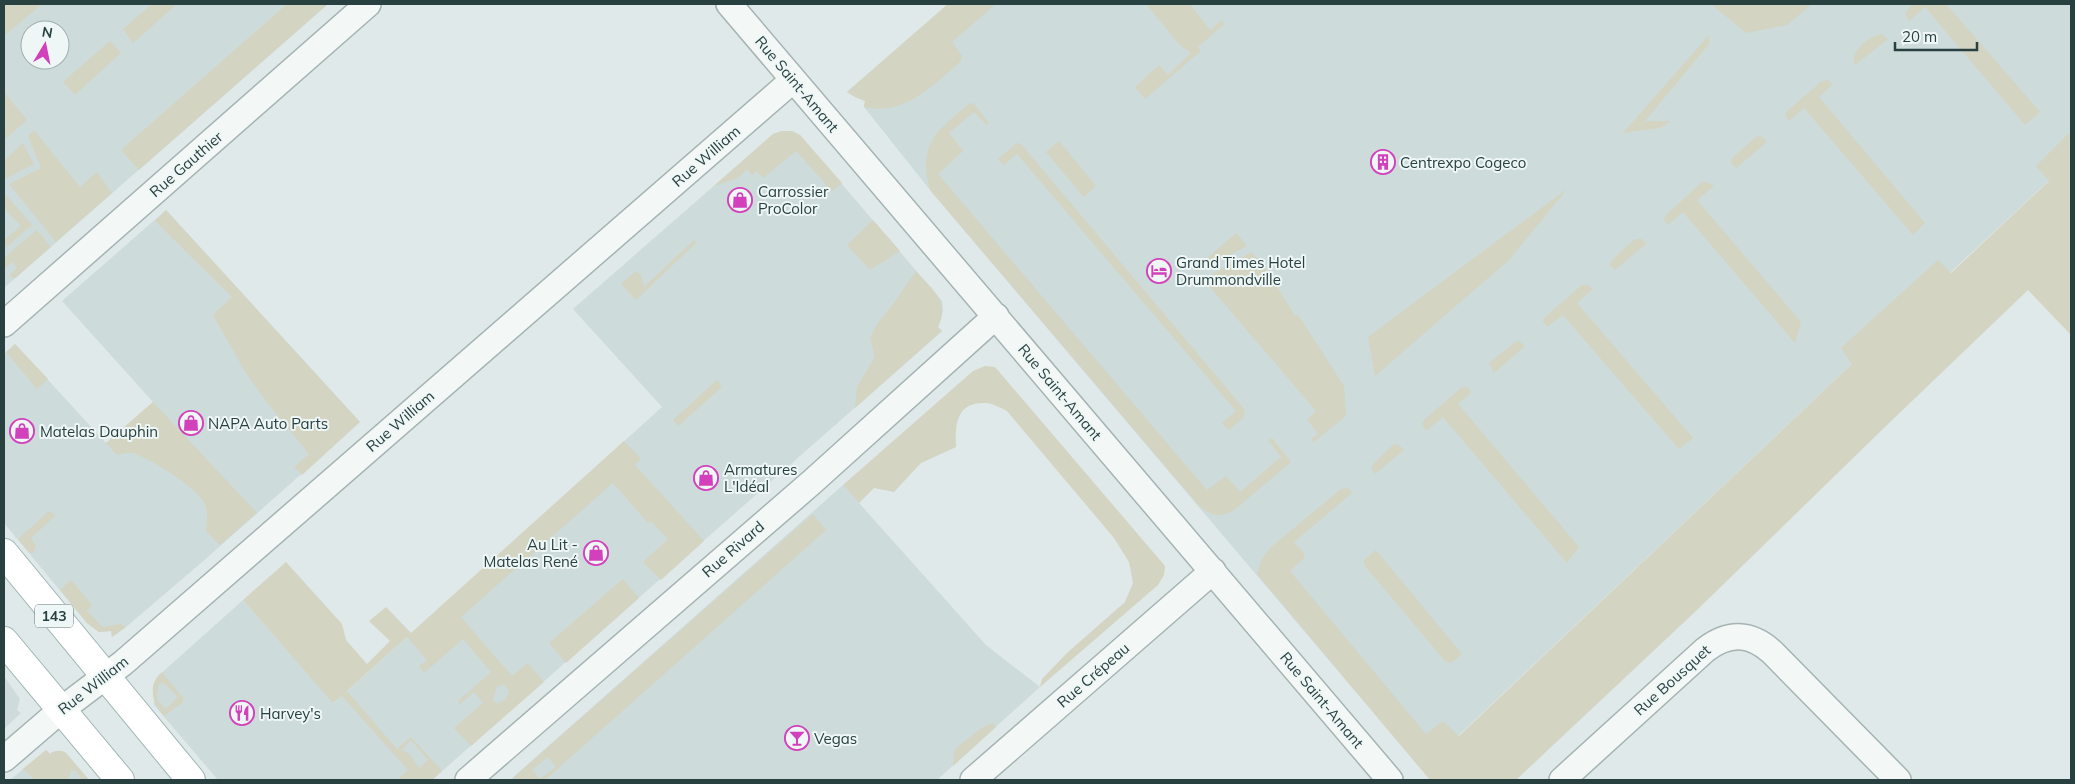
<svg xmlns="http://www.w3.org/2000/svg" width="2075" height="784" font-family="Mulish,sans-serif">
<style>
.built{fill:#cedbdb;fill-rule:evenodd}
.green{fill:#d3d4c1;fill-rule:evenodd}
.lines{fill:none;stroke-linecap:round;stroke-linejoin:round}
.street-casing{stroke:#a5b3b3;stroke-width:28}
.primary-casing{stroke:#9fb6b4;stroke-width:30}
.street{stroke:#f3f8f7;stroke-width:25}
.primary{stroke:#fff;stroke-width:28}
.labels{text-anchor:middle;dominant-baseline:central;stroke-width:4;stroke-linejoin:round;paint-order:stroke}
.shield{fill:#eff7f6;stroke:#647877;stroke-width:1}
.shield-label{font-size:14px;font-weight:bold;fill:#284140}
.street-label{font-size:15px;fill:#284140;stroke:#eff7f6}
.poi-label{font-size:15px;fill:#284140;stroke:#eff7f6;text-anchor:start}
</style>
<rect width="100%" height="100%" fill="#e0e9e9"/>
<path class="built" d="M 4,4 L 328,4 L 4,288 ZM 30,30 L 60,30 L 60,60 L 30,60 Z
M 948,4 L 2071,4 L 2071,160 L 1852,364 L 1422,770 L 930,190 L 864,107 L 865,101 L 855,97 L 847,92 Z
M 782,131 L 792,131 L 800,135 L 942,301 L 943,310 L 938,327 L 942,331 L 432,780 L 218,780 L 154,705 L 153,686 L 157,677 L 243,600 L 334,703 L 662,407 L 573,309 L 773,134 Z
M 166,210 L 360,422 L 201,563 L 126,627 L 112,637 L 111,631 L 99,632 L 87,623 L 4,523 L 4,354 L 15,344 L 106,443 L 153,402 L 62,301 Z
M 843,485 L 986,645 L 1040,687 L 937,780 L 510,780 Z
M 4,676 L 20,699 L 17,710 L 21,713 L 4,729 Z
M 46,750 L 50,754 L 53,752 L 61,751 L 66,753 L 89,780 L 10,780 Z"/>
<path class="green" d="M 4,4 L 42,4 L 4,36 Z
M 152,4 L 177,4 L 133,43 L 123,29 Z
M 287,4 L 328,4 L 139,170 L 121,150 Z
M 948,4 L 996,4 L 952,42 L 962,56 L 960,62 C 932,86 905,116 864,107 L 865,101 L 855,97 L 847,92 Z
M 1146,4 L 1190,4 L 1210,30 L 1222,20 L 1224,24 L 1198,47 L 1201,51 L 1145,99 L 1135,87 L 1159,65 L 1168,75 L 1191,53 L 1179,44 Z
M 1711,4 L 1812,4 L 1787,25 L 1746,33 Z
M 1913,4 L 1946,4 L 2040,112 L 2025,125 L 1925,7 L 1909,21 L 1905,13 Z
M 1882,34 L 1888,39 L 1855,65 C 1848,53 1870,35 1882,34 Z
M 1709,35 L 1709,44 L 1645,121 L 1671,121 L 1661,128 L 1623,133 Z
M 110,41 L 121,53 L 75,95 L 63,82 Z
M 1828,80 L 1833,84 L 1819,97 L 1925,223 L 1913,235 L 1804,108 L 1789,121 L 1785,116 L 1787,111 L 1821,82 Z
M 4,92 L 27,120 L 4,140 L 4,126 L 7,123 L 4,119 Z
M 970,103 L 974,104 L 989,123 L 986,124 L 974,112 L 949,133 L 963,151 L 938,174 L 1207,490 L 1226,476 L 1240,492 L 1281,457 L 1268,440 L 1272,438 L 1291,462 L 1233,511 C 1219,518 1212,515 1200,507 L 930,190 C 917,143 938,130 970,103 Z
M 34,130 L 80,187 L 97,172 L 112,193 L 56,242 L 9,184 L 41,168 L 28,136 Z
M 782,131 L 792,131 L 800,135 L 842,183 L 832,191 L 796,151 L 763,178 L 757,171 L 752,175 L 747,169 L 738,178 L 714,186 L 773,134 Z
M 2071,131 L 2071,335 L 2028,290 L 1887,425 L 1697,610 L 1516,780 L 1430,780 L 1257,574 L 1262,559 L 1270,548 L 1341,489 L 1348,488 L 1352,493 L 1294,542 L 1304,553 L 1304,558 L 1290,571 L 1426,734 L 1443,721 L 1459,736 L 1852,364 L 1841,348 L 1938,260 L 1951,273 L 2049,181 L 2036,166 Z
M 1761,136 L 1767,142 L 1736,168 L 1731,163 L 1732,158 L 1756,137 Z
M 1059,141 L 1096,186 L 1084,197 L 1046,152 Z
M 23,143 L 34,164 L 5,179 L 4,161 Z
M 1017,143 L 1021,144 L 1244,409 L 1244,417 L 1229,430 L 1222,423 L 1236,411 L 1017,154 L 1004,165 L 998,159 Z
M 1702,182 L 1710,183 L 1714,186 L 1697,200 L 1801,322 L 1795,343 L 1683,212 L 1668,225 L 1664,220 L 1666,215 Z
M 1567,189 L 1509,260 L 1375,376 L 1368,337 Z
M 4,193 L 32,225 L 4,249 L 4,240 L 21,226 L 4,208 Z
M 166,210 L 360,422 L 302,475 L 294,467 L 309,454 L 266,401 L 244,370 L 213,315 L 232,297 L 155,221 Z
M 873,220 L 900,251 L 870,270 L 847,245 Z
M 37,230 L 51,247 L 14,279 L 10,275 L 17,268 L 12,262 L 4,269 L 4,258 Z
M 1236,233 L 1247,246 L 1197,272 L 1195,269 Z
M 1635,239 L 1642,239 L 1646,244 L 1615,270 L 1610,265 L 1612,260 Z
M 694,240 L 696,243 L 636,300 L 621,284 L 636,271 L 641,276 L 644,287 Z
M 1252,252 L 1268,272 L 1295,316 L 1298,315 L 1344,386 L 1346,416 L 1314,442 L 1311,439 L 1318,434 L 1307,419 L 1316,411 L 1203,279 Z
M 916,271 C 932,290 951,301 938,327 L 942,331 L 855,408 L 857,387 L 875,357 L 870,338 L 877,324 L 894,303 Z
M 1582,285 L 1588,285 L 1593,289 L 1577,303 L 1693,438 L 1679,449 L 1563,315 L 1547,327 L 1543,322 L 1544,318 Z
M 1519,341 L 1525,346 L 1494,373 L 1489,363 L 1514,343 Z
M 15,344 L 48,379 L 37,389 L 6,352 Z
M 985,366 L 995,367 L 1165,566 L 1164,575 L 1158,585 L 1040,687 L 1042,679 L 1067,653 L 1125,602 L 1133,583 L 1129,562 L 1114,538 L 1007,411 C 1001,408 992,403 985,403 C 956,402 955,425 956,447 L 921,463 L 894,492 L 874,488 L 859,503 L 843,485 L 973,371 Z
M 717,380 L 722,387 L 678,426 L 673,420 Z
M 1468,387 L 1471,393 L 1458,404 L 1579,547 L 1567,563 L 1443,417 L 1426,431 L 1422,424 L 1425,419 L 1461,388 Z
M 153,402 L 257,513 L 220,545 L 206,531 C 207,521 208,514 205,504 C 199,489 149,457 132,453 C 128,452 122,454 117,455 L 106,443 Z
M 624,441 L 641,459 L 635,465 L 704,541 L 661,580 L 643,562 L 668,539 L 651,521 L 648,523 L 613,483 L 461,617 L 512,676 L 528,663 L 544,682 L 471,746 L 454,728 L 483,703 L 474,692 L 460,704 L 458,701 L 491,672 L 463,639 L 424,673 L 419,666 L 427,660 L 407,637 L 347,691 L 397,749 L 411,737 L 442,771 L 432,780 L 397,780 L 408,770 L 342,696 L 333,703 L 243,600 L 286,562 L 342,624 L 346,640 L 367,664 L 390,641 L 369,621 L 386,607 L 411,633 ZM 504,685 L 509,690 L 506,699 L 497,704 L 493,700 L 497,686 ZM 411,740 L 428,760 L 420,768 L 417,766 L 411,755 L 402,750 Z
M 1394,444 L 1400,446 L 1404,450 L 1375,474 L 1371,468 L 1374,463 Z
M 49,511 L 56,515 L 31,538 L 36,546 L 33,553 L 29,552 L 18,539 Z
M 813,514 L 826,530 L 545,780 L 517,780 L 514,777 ZM 548,757 L 556,767 L 540,779 L 532,770 Z
M 1376,550 L 1462,654 L 1451,663 L 1445,661 L 1365,566 L 1364,560 Z
M 623,579 L 639,598 L 566,663 L 549,643 Z
M 71,580 L 92,605 L 87,611 L 103,627 L 121,624 L 126,627 L 112,637 L 111,631 L 99,632 L 87,623 L 60,590 Z
M 162,672 L 183,698 L 182,703 L 164,716 C 152,703 147,685 162,672 ZM 164,683 L 178,697 L 166,709 L 157,700 L 158,684 Z
M 993,723 L 996,727 L 953,766 L 955,749 L 980,729 Z
M 46,750 L 50,754 C 55,750 61,750 66,753 L 89,780 L 83,780 L 76,771 L 71,770 L 68,780 L 35,780 L 23,769 Z"/>
<g class="lines">
<defs>
<path id="street" d="M 729,4 L 1390,780
M 4,324 L 368,4
M 4,759 L 61,710 L 123,663 L 793,80
M 468,780 L 812,482 L 996,316
M 973,780 L 1213,571
M 1562,780 L 1705,650 C 1728,632 1750,632 1772,652 L 1898,780"/>
<path id="primary" d="M 4,553 L 191,780
M 4,641 L 120,780"/>
</defs>
<use href="#street" class="street-casing"/>
<use href="#primary" class="primary-casing"/>
<use href="#street" class="street"/>
<use href="#primary" class="primary"/>
</g>
<defs>
<symbol id="building-ring" viewBox="-11 -11 22 22"><circle r="9.5" fill="#eff7f6" stroke="#d340bb" stroke-width="1.5"/><path d="M-4-6H4V6H1V3H-1V6H-4ZM-2.5-4.3h1.7v1.8h-1.7ZM.8-4.3h1.7v1.8H.8ZM-2.5-1h1.7V.8h-1.7ZM.8-1h1.7V.8H.8Z" fill="#d340bb"/></symbol>
<symbol id="shop-ring" viewBox="-11 -11 22 22"><circle r="9.5" fill="#eff7f6" stroke="#d340bb" stroke-width="1.5"/><path d="M-5-2.5h2.3a2.7 3.5 0 0 1 5.4 0H5L5.5 6h-11ZM-1.5-2.5h3a1.5 2.3 0 0 0-3 0Z" fill="#d340bb"/></symbol>
<symbol id="hotel-ring" viewBox="-11 -11 22 22"><circle r="9.5" fill="#eff7f6" stroke="#d340bb" stroke-width="1.5"/><path d="M-6-4.5h1.5V1H6V5H4.5V3h-9V5H-6ZM-4 0a1.8 1.8 0 1 1 3.6 0ZM.5 0V-2.5h3Q6-2.5 6 0Z" fill="#d340bb"/></symbol>
<symbol id="restaurant-ring" viewBox="-11 -11 22 22"><circle r="9.5" fill="#eff7f6" stroke="#d340bb" stroke-width="1.5"/><path d="M-5-6h1v4h1v-4h1v4h1v-4h1v5L-1.5 .5V6h-2V.5L-5-1ZM5-6V6H3V1.5H1.5Q1.5-4 5-6Z" fill="#d340bb"/></symbol>
<symbol id="bar-ring" viewBox="-11 -11 22 22"><circle r="9.5" fill="#eff7f6" stroke="#d340bb" stroke-width="1.5"/><path d="M-6-5H6L.8 .8V4.5H3.5V6h-7V4.5H-.8V.8Z" fill="#d340bb"/></symbol>
</defs>
<g fill-rule="evenodd">
<use href="#building-ring" x="1369" y="148" width="28" height="28"/>
<use href="#shop-ring" x="726" y="186" width="28" height="28"/>
<use href="#hotel-ring" x="1145" y="257" width="28" height="28"/>
<use href="#shop-ring" x="177" y="409" width="28" height="28"/>
<use href="#shop-ring" x="8" y="417" width="28" height="28"/>
<use href="#shop-ring" x="692" y="464" width="28" height="28"/>
<use href="#shop-ring" x="582" y="539" width="28" height="28"/>
<use href="#restaurant-ring" x="228" y="699" width="28" height="28"/>
<use href="#bar-ring" x="783" y="724" width="28" height="28"/>
</g>
<g class="labels">
<rect class="shield" x="35" y="604.5" width="38" height="23" rx="4"/>
<g class="shield-label">
<text x="54" y="616">143</text>
</g>
<g class="street-label">
<text transform="translate(797 84) rotate(50)">Rue Saint-Amant</text>
<text transform="translate(706 156) rotate(-41)">Rue William</text>
<text transform="translate(186 164) rotate(-41)">Rue Gauthier</text>
<text transform="translate(1060 392) rotate(50)">Rue Saint-Amant</text>
<text transform="translate(400 421) rotate(-41)">Rue William</text>
<text transform="translate(733 549) rotate(-41)">Rue Rivard</text>
<text transform="translate(1093 675) rotate(-41)">Rue Crépeau</text>
<text transform="translate(1672 680) rotate(-42)">Rue Bousquet</text>
<text transform="translate(93 685) rotate(-38)">Rue William</text>
<text transform="translate(1322 700) rotate(50)">Rue Saint-Amant</text>
</g>
<g class="poi-label">
<text x="1400" y="162">Centrexpo Cogeco</text>
<text x="758" y="191">Carrossier<tspan x="758" dy="17">ProColor</tspan></text>
<text x="1176" y="262">Grand Times Hotel<tspan x="1176" dy="17">Drummondville</tspan></text>
<text x="208" y="423">NAPA Auto Parts</text>
<text x="40" y="431">Matelas Dauphin</text>
<text x="724" y="469">Armatures<tspan x="724" dy="17">L'Idéal</tspan></text>
<text x="578" y="544" text-anchor="end">Au Lit -<tspan x="578" dy="17">Matelas René</tspan></text>
<text x="260" y="713">Harvey's</text>
<text x="814" y="738">Vegas</text>
</g>
</g>
<rect width="2075" height="784" fill="none" stroke="#284140" stroke-width="10"/>
<g transform="translate(45 45) rotate(10)"><circle r="24" fill="#eff7f6" stroke="#9faead"/>
<path d="M0-4L9 19L0 12L-9 19Z" fill="#d340bb"/>
<text y="-8" font-size="14" font-weight="bold" text-anchor="middle" fill="#284140">N</text>
</g>
<path d="M1895 42v8h82v-8" fill="none" stroke="#284140" stroke-width="2.5"/>
<text x="1902" y="42" font-size="15" fill="#284140" stroke="#eff7f6" stroke-width="4" paint-order="stroke">20 m</text>
</svg>
